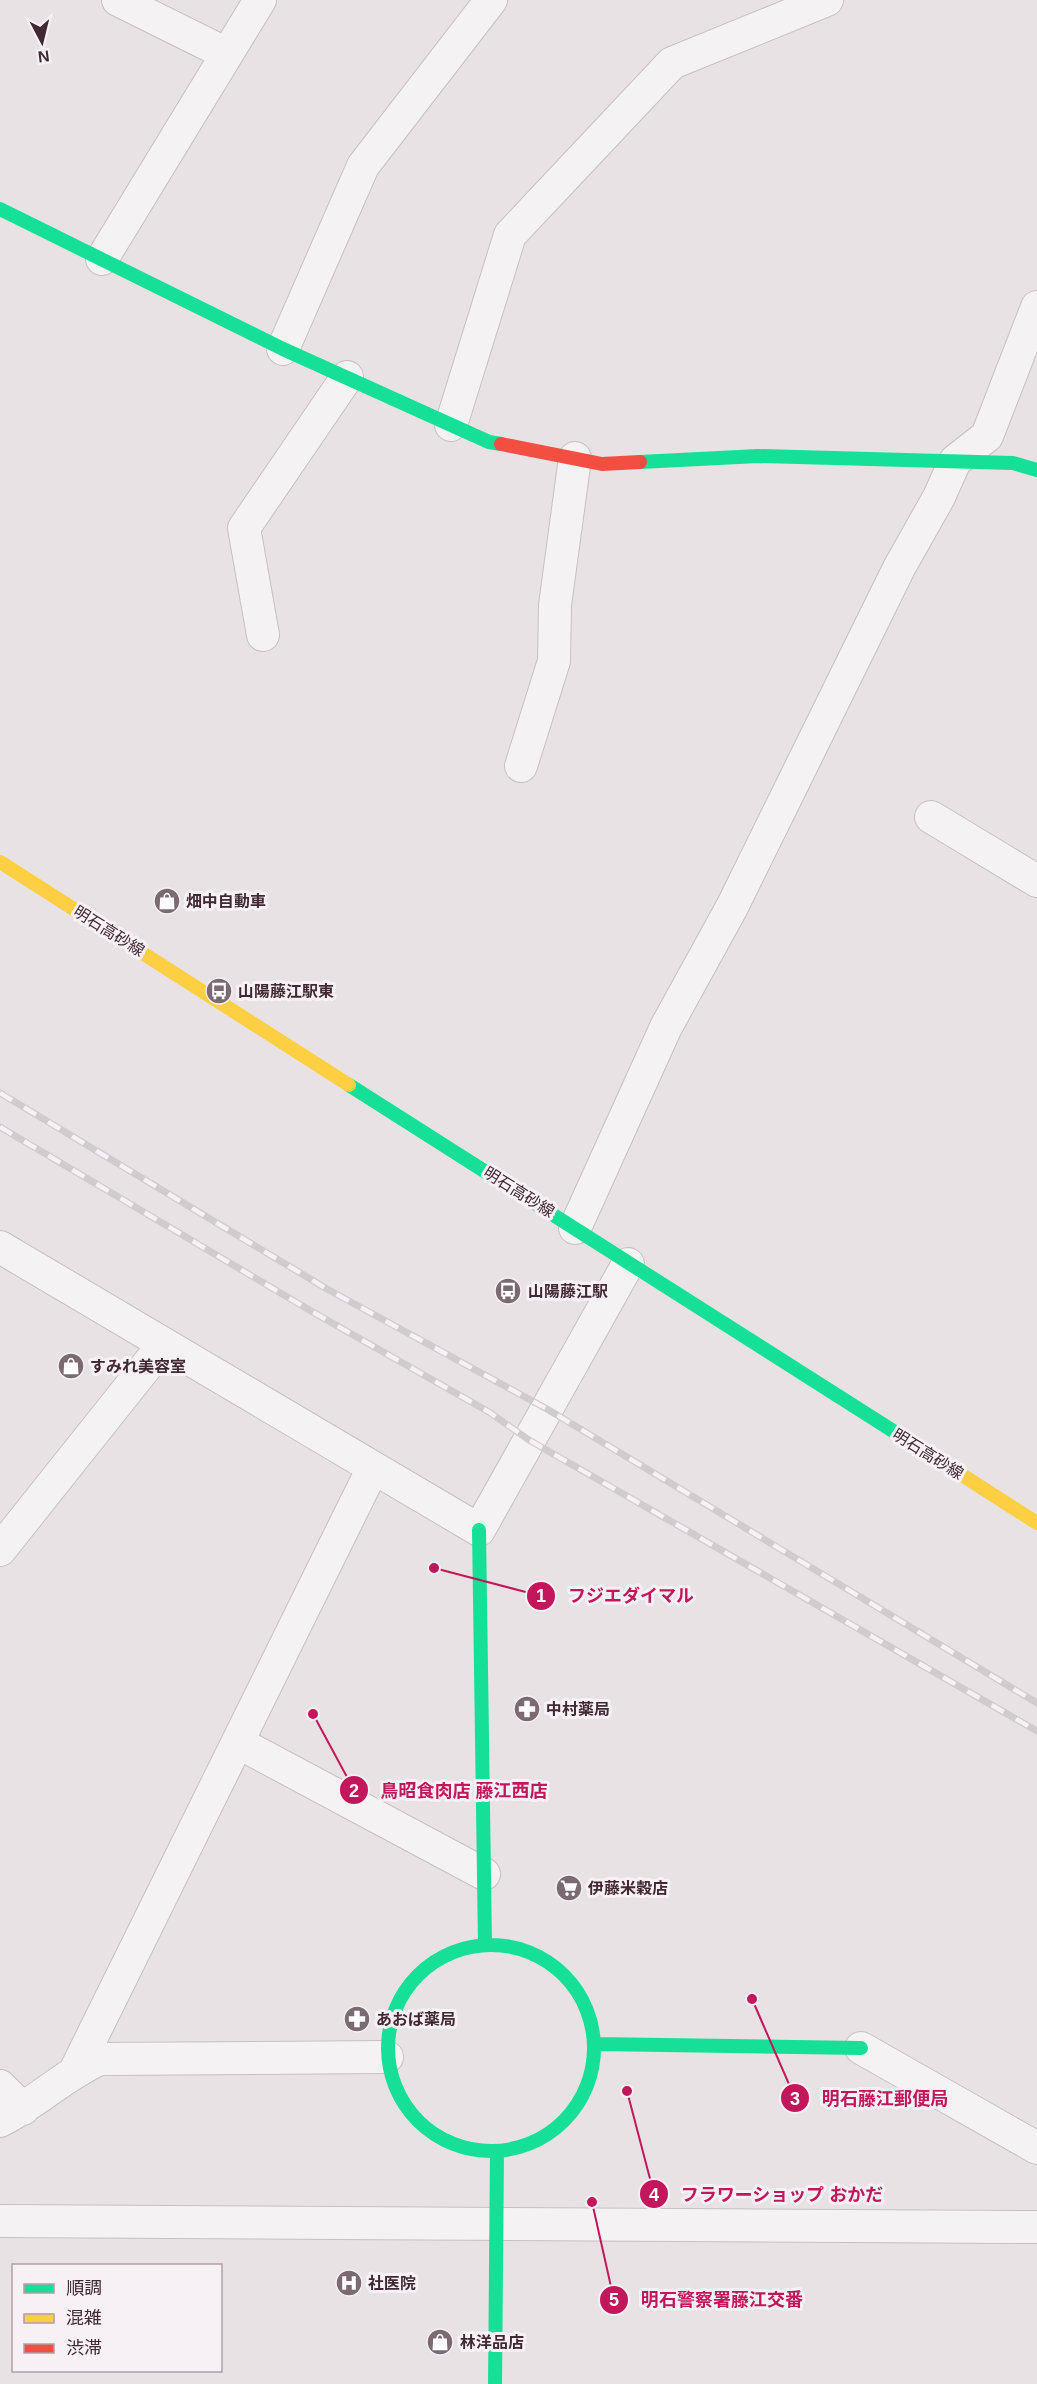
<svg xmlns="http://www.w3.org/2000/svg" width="1037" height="2384" font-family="Arial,'Noto Sans JP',sans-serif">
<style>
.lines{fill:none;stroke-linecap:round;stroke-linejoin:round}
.street-casing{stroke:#c6c0c3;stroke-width:34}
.street{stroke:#f4f2f3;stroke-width:32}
.fast{stroke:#16e098;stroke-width:14}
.slow{stroke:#ffcf43;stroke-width:14}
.jam{stroke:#f24e42;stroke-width:14}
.rail-casing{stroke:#d0cbcd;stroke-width:7}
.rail{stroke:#f7f0f4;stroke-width:4.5;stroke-dasharray:14;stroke-linecap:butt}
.labels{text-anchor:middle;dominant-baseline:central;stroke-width:6;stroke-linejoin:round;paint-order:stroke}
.poi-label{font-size:16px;font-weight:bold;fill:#412934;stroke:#f7f0f4;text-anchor:start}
.street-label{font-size:16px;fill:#412934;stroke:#f7f0f4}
.leader{fill:none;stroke:#c2185b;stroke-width:2}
.callout-dot{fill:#c2185b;stroke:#f7f0f4;stroke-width:2}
.mark-label{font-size:18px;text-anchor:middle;font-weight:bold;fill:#fff}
.callout-label{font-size:18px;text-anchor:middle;font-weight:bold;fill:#c2185b;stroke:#f7f0f4;stroke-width:6;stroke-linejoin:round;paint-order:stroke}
</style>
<rect width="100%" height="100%" fill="#e8e2e5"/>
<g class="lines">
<defs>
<path id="street" d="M 118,0 L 227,54
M 102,259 L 260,0
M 283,349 L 363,166 L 491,0
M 451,425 L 510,235 L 672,63 L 827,0
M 263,635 L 244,528 L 347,377
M 521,766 L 554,661 L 555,605 L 575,458
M 931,817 L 1037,881
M 575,1228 L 666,1027 L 732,907 L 899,568 L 939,497 L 955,461 L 987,436 L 1037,307
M 0,1247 L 479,1530 L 628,1264
M 0,1550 L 164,1344
M 239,1743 L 484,1874
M 861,2048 L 1037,2148
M 76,2069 L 373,1468
M 0,2086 L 23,2109
M 0,2121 C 36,2103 64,2075 100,2059 L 387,2057
M 0,2221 L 1037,2227"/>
</defs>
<use href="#street" class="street-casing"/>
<use href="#street" class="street"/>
<path class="fast" d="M 0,209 L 283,349 L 489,442 L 501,444
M 640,462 L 758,456 L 1013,463 L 1037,470
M 349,1085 L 934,1457
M 479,1530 L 485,1945
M388 2048a103 103 0 1 1 206 0a103 103 0 1 1-206 0Z
M 596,2044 L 861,2048
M 495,2384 L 497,2152"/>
<path class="slow" d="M 0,862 L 349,1085
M 934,1457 L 1037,1523"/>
<path class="jam" d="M 501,444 L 602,464 L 640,462"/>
<defs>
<path id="rail" d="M 0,1093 L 327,1289 L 547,1409 L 1037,1703
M 0,1127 L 311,1311 L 489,1412 L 529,1440 L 1037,1731"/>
</defs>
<use href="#rail" class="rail-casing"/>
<use href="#rail" class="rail"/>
</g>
<defs>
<symbol id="shop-disc" viewBox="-11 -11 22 22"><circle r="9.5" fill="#7b6a72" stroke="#f7f0f4"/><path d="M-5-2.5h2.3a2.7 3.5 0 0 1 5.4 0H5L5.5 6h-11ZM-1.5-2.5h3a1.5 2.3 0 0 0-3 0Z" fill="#fff"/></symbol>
<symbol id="bus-disc" viewBox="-11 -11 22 22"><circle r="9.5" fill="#7b6a72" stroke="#f7f0f4"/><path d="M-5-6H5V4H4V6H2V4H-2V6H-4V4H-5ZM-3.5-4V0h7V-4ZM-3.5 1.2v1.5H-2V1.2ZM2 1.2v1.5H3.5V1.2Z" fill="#fff"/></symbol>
<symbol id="pharmacy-disc" viewBox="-11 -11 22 22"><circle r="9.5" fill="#7b6a72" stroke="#f7f0f4"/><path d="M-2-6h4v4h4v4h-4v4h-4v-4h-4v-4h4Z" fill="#fff"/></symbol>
<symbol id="supermarket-disc" viewBox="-11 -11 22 22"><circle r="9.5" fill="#7b6a72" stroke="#f7f0f4"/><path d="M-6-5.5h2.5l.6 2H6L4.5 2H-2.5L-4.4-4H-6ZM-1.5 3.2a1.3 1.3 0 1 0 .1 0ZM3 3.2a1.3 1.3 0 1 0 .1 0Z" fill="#fff"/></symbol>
<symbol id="hospital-disc" viewBox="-11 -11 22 22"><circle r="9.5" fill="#7b6a72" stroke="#f7f0f4"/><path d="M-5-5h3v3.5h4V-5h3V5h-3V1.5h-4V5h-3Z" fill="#fff"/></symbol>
</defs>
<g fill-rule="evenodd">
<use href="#shop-disc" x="152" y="886" width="30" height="30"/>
<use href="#bus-disc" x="204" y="976" width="30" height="30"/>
<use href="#bus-disc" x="493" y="1276" width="30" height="30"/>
<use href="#shop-disc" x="56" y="1351" width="30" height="30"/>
<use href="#pharmacy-disc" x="512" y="1694" width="30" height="30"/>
<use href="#supermarket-disc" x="554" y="1873" width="30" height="30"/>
<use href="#pharmacy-disc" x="342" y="2004" width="30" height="30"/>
<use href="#hospital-disc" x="334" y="2268" width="30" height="30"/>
<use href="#shop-disc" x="425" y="2327" width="30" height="30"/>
</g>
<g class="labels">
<g class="poi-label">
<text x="186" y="901">畑中自動車</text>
<text x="238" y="991">山陽藤江駅東</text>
<text x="528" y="1291">山陽藤江駅</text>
<text x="90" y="1366">すみれ美容室</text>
<text x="546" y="1709">中村薬局</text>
<text x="588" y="1888">伊藤米穀店</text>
<text x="376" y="2019">あおば薬局</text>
<text x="368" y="2283">社医院</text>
<text x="460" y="2342">林洋品店</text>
</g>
<g class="street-label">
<text transform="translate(109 931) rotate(32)">明石高砂線</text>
<text transform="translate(519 1192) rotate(32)">明石高砂線</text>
<text transform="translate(928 1454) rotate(32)">明石高砂線</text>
</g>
</g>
<path class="leader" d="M434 1568L541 1596M313 1714L354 1790M752 1999L795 2098M627 2091L654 2194M592 2202L614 2300"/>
<g class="callout-dot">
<circle cx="434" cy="1568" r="6"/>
<circle cx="313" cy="1714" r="6"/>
<circle cx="752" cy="1999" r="6"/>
<circle cx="627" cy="2091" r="6"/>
<circle cx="592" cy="2202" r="6"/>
<circle cx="541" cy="1596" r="15"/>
<circle cx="354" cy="1790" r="15"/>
<circle cx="795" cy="2098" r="15"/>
<circle cx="654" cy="2194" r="15"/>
<circle cx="614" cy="2300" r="15"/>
</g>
<g class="mark-label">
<text x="541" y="1602">1</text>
<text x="354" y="1797">2</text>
<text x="795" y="2105">3</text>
<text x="654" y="2201">4</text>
<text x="614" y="2306">5</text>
</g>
<g class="callout-label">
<text x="631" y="1602">フジエダイマル</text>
<text x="464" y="1797">鳥昭食肉店 藤江西店</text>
<text x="885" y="2105">明石藤江郵便局</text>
<text x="782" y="2201">フラワーショップ おかだ</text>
<text x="722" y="2306">明石警察署藤江交番</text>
</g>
<rect x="12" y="2264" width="210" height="108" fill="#f7f0f4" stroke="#aea0a7" stroke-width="1.5"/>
<rect x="24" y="2284" width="30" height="9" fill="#16e098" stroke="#aea0a7" stroke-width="1.5"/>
<text x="66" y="2294" font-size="18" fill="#412934">順調</text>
<rect x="24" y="2314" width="30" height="9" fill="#ffcf43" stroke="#aea0a7" stroke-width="1.5"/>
<text x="66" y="2324" font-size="18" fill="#412934">混雑</text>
<rect x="24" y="2344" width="30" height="9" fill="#f24e42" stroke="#aea0a7" stroke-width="1.5"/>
<text x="66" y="2354" font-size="18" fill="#412934">渋滞</text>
<g transform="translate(42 42) rotate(173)" stroke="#f7f0f4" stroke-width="4.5" paint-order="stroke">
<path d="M0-4.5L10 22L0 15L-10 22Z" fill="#412934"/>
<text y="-9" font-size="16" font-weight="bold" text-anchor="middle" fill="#412934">N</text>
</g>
</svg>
